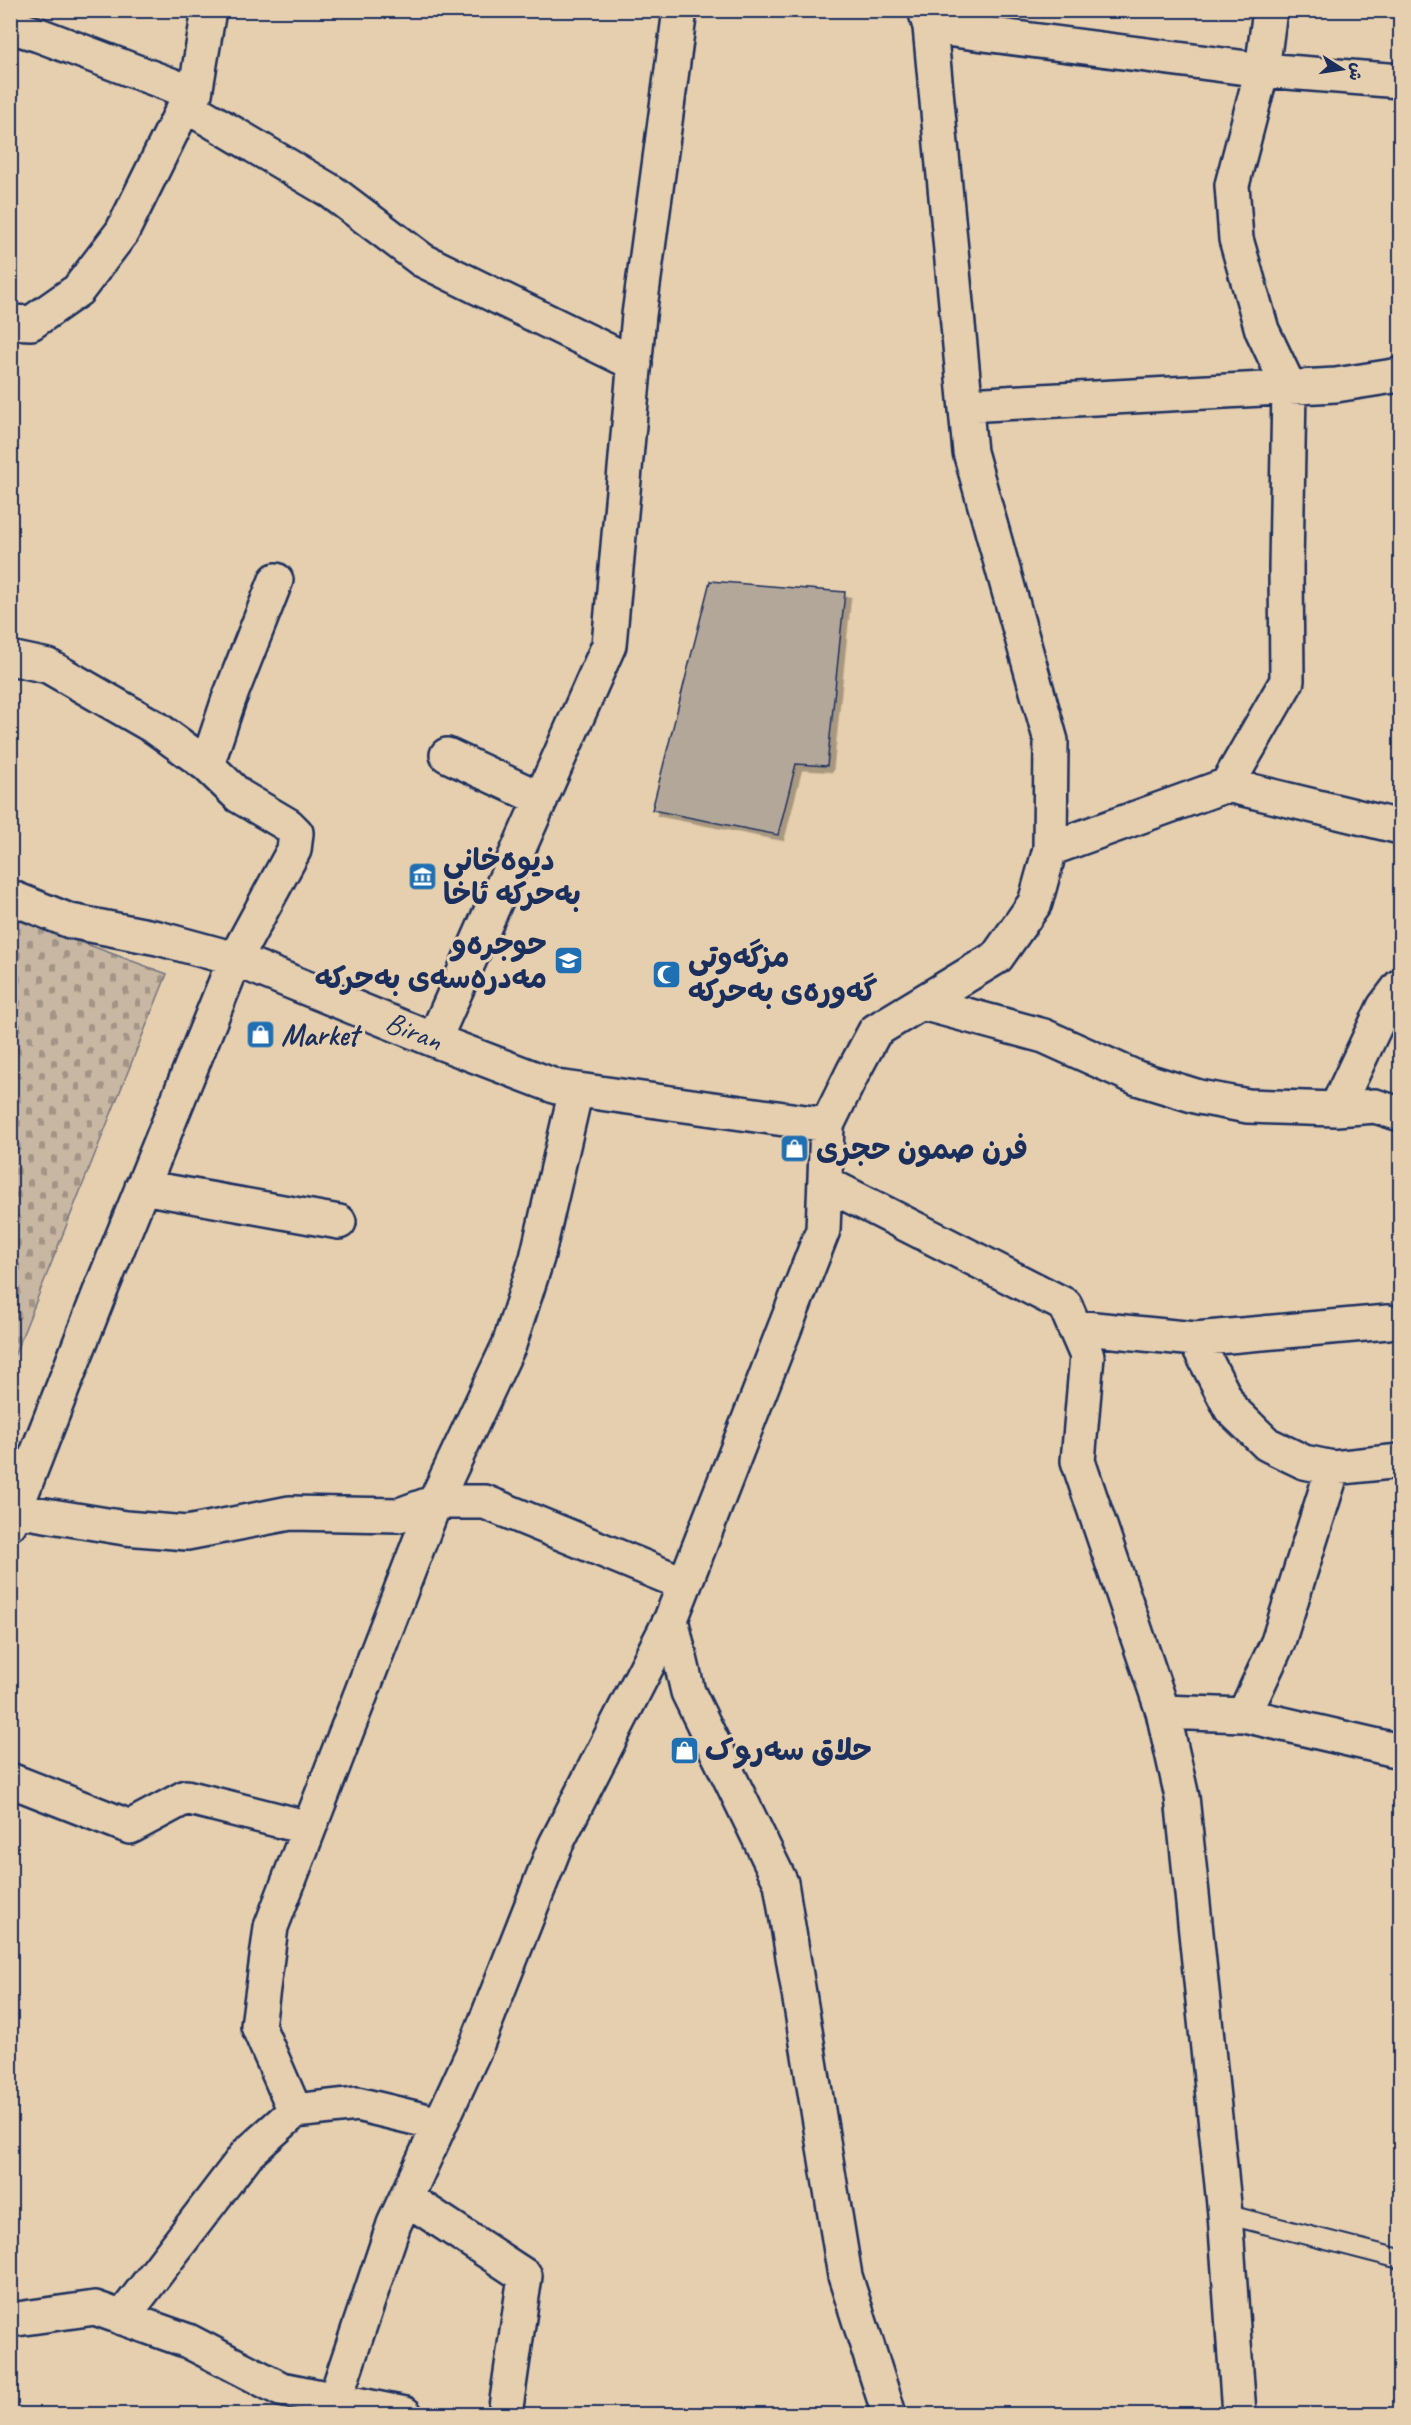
<svg xmlns="http://www.w3.org/2000/svg" width="1411" height="2425" font-family="Caveat,'Playpen Sans Arabic',sans-serif">
<style>
.cemetery{fill:url(#cemetery-stones);stroke:#727380;stroke-width:1.5}
.building{fill:#b3a79a;stroke:#1b2f5e;stroke-width:1.5;filter:url(#shadow)}
.lines{fill:none;stroke-linecap:round;stroke-linejoin:round}
.lane-casing{stroke:#1b2f5e;stroke-width:22}
.street-casing{stroke:#1b2f5e;stroke-width:38}
.lane{stroke:#e5cfae;stroke-width:18}
.street{stroke:#e5cfae;stroke-width:33}
.labels{text-anchor:middle;dominant-baseline:central;stroke-width:6;stroke-linejoin:round;paint-order:stroke}
.poi-label{font-size:30px;font-weight:bold;fill:#1b2f5e;stroke:#e5cfae;text-anchor:start}
.street-label{font-size:30px;fill:#1b2f5e;stroke:#e5cfae}
</style>
<defs>
<pattern id="cemetery-stones" width="16" height="16" patternUnits="userSpaceOnUse" patternTransform="scale(1.5)"><rect width="16" height="16" fill="#c8b7a2"/><path d="M2 7V4a2 2 0 0 1 4 0v3zM10 15v-3a2 2 0 0 1 4 0v3z" fill="#a29587"/></pattern>
<filter id="shadow"><feDropShadow dx="5.5" dy="5.5" stdDeviation="0" flood-color="#0004"/></filter>
</defs>
<rect width="100%" height="100%" fill="#e5cfae"/>
<filter id="ink" filterUnits="userSpaceOnUse"><feTurbulence type="fractalNoise" baseFrequency=".0167" numOctaves="2"/><feDisplacementMap in="SourceGraphic" scale="12" xChannelSelector="R" yChannelSelector="G"/><feConvolveMatrix kernelMatrix="1 2 1 2 8 2 1 2 1" color-interpolation-filters="sRGB"/></filter>
<g filter="url(#ink)">
<path class="cemetery" d="M 11,916 L 167,974 L 11,1364 Z"/>
<path class="building" d="M 710,581 L 845,592 L 827,766 L 796,764 L 778,835 L 652,810 Z"/>
<g class="lines">
<defs>
<path id="lane" d="M 1225,2214 L 1400,2259"/>
<path id="street" d="M 10,26 L 39,35 L 195,94
M 930,27 L 1262,70 L 1400,81
M 185,105 L 332,192 L 422,260 L 635,364
M 10,322 L 31,323 L 78,290 L 122,232 L 185,105 L 195,94 L 209,10
M 966,405 L 1336,385 L 1400,375
M 10,658 L 48,666 L 156,728 L 207,765
M 447,755 L 541,799
M 1227,785 L 1287,681 L 1286,568 L 1289,387 L 1262,330 L 1236,239 L 1232,185 L 1262,70 L 1270,10
M 1050,849 L 1227,785 L 1400,827
M 10,897 L 70,921 L 158,938 L 235,959 L 434,1040 L 557,1087 L 827,1125
M 922,1003 L 1044,1036 L 1137,1078 L 1199,1097 L 1248,1106 L 1336,1109 L 1375,1106 L 1400,1114
M 434,1040 L 609,645 L 639,315 L 680,10
M 1336,1109 L 1384,1007 L 1400,986
M 825,1183 L 1065,1305 L 1087,1356 L 1078,1461 L 1163,1712 L 1182,1797 L 1225,2214 L 1239,2414
M 142,1187 L 339,1222
M 1074,1327 L 1195,1339 L 1388,1322
M 1195,1339 L 1231,1409 L 1267,1444 L 1304,1462 L 1333,1468 L 1400,1461
M 15,1510 L 125,1528 L 187,1533 L 290,1513 L 399,1515 L 435,1502 L 485,1502 L 685,1584
M 10,1523 L 100,1292 L 235,959 L 294,850 L 296,833 L 288,825 L 239,796 L 207,765 L 229,699 L 276,580
M 1163,1712 L 1244,1715 L 1400,1751
M 1244,1715 L 1278,1642 L 1333,1468
M 10,1780 L 130,1827 L 186,1797 L 309,1828
M 295,2111 L 258,2026 L 271,1927 L 435,1502 L 509,1345 L 537,1258 L 576,1090
M 406,2198 L 525,2276 L 505,2414
M 122,2318 L 247,2154 L 295,2111 L 357,2104 L 440,2124
M 10,2320 L 95,2308 L 188,2341 L 281,2389 L 405,2414
M 330,2414 L 394,2224 L 477,2044 L 555,1846 L 671,1619
M 889,2414 L 845,2276 L 781,1883 L 688,1692 L 671,1619 L 823,1230 L 827,1125 L 853,1072 L 875,1031 L 997,957 L 1035,903 L 1050,849 L 1051,741 L 970,452 L 930,27 L 925,10"/>
</defs>
<use href="#lane" class="lane-casing"/>
<use href="#street" class="street-casing"/>
<use href="#lane" class="lane"/>
<use href="#street" class="street"/>
</g>
</g>
<defs>
<symbol id="museum-square" viewBox="-11 -11 22 22"><rect x="-9" y="-9" width="18" height="18" rx="4" fill="#1f6fb2" stroke="#e5cfae"/><path d="M0-6L6-3V-2H-6V-3ZM-5-1h2V3h-2ZM-1-1h2V3h-2ZM3-1h2V3H3ZM-6 4H6V6H-6Z" fill="#fff"/></symbol>
<symbol id="school-square" viewBox="-11 -11 22 22"><rect x="-9" y="-9" width="18" height="18" rx="4" fill="#1f6fb2" stroke="#e5cfae"/><path d="M0-5L7-2L0 1L-7-2ZM-4 1L0 2.5L4 1V4Q0 6-4 4Z" fill="#fff"/></symbol>
<symbol id="mosque-square" viewBox="-11 -11 22 22"><rect x="-9" y="-9" width="18" height="18" rx="4" fill="#1f6fb2" stroke="#e5cfae"/><path d="M3.5-4.9A6 6 0 1 0 3.5 4.9A5 5 0 1 1 3.5-4.9Z" fill="#fff"/></symbol>
<symbol id="shop-square" viewBox="-11 -11 22 22"><rect x="-9" y="-9" width="18" height="18" rx="4" fill="#1f6fb2" stroke="#e5cfae"/><path d="M-5-2.5h2.3a2.7 3.5 0 0 1 5.4 0H5L5.5 6h-11ZM-1.5-2.5h3a1.5 2.3 0 0 0-3 0Z" fill="#fff"/></symbol>
</defs>
<g fill-rule="evenodd">
<use href="#museum-square" x="406" y="860" width="33" height="33"/>
<use href="#school-square" x="552" y="944" width="33" height="33"/>
<use href="#mosque-square" x="650" y="958" width="33" height="33"/>
<use href="#shop-square" x="244" y="1018" width="33" height="33"/>
<use href="#shop-square" x="778" y="1132" width="33" height="33"/>
<use href="#shop-square" x="668" y="1734" width="33" height="33"/>
</g>
<g class="labels">
<g class="poi-label">
<text x="443" y="860">دیوەخانی<tspan x="443" dy="34">بەحرکە ئاخا</tspan></text>
<text x="547" y="944" text-anchor="end">حوجره‌و<tspan x="547" dy="34">مه‌دره‌سه‌ی به‌حرکه</tspan></text>
<text x="688" y="957">مزگەوتی<tspan x="688" dy="34">گەورەی بەحرکە</tspan></text>
<text x="281" y="1035">Market</text>
<text x="816" y="1149">فرن صمون حجری</text>
<text x="705" y="1750">حلاق سەروک</text>
</g>
<g class="street-label">
<text transform="translate(414 1031) rotate(22)">Biran</text>
</g>
</g>
<rect width="1411" height="2425" fill="none" stroke="#e5cfae" stroke-width="36"/>
<rect x="18" y="18" width="1375" height="2389" fill="none" stroke="#1b2f5e" stroke-width="2" filter="url(#ink)"/>
<g transform="translate(1342 69) rotate(102)" stroke="#e5cfae" stroke-width="4.5" paint-order="stroke">
<path d="M0-4.5L10 22L0 15L-10 22Z" fill="#1b2f5e"/>
<text y="-9" font-size="16" font-weight="bold" text-anchor="middle" fill="#1b2f5e">ش</text>
</g>
</svg>
